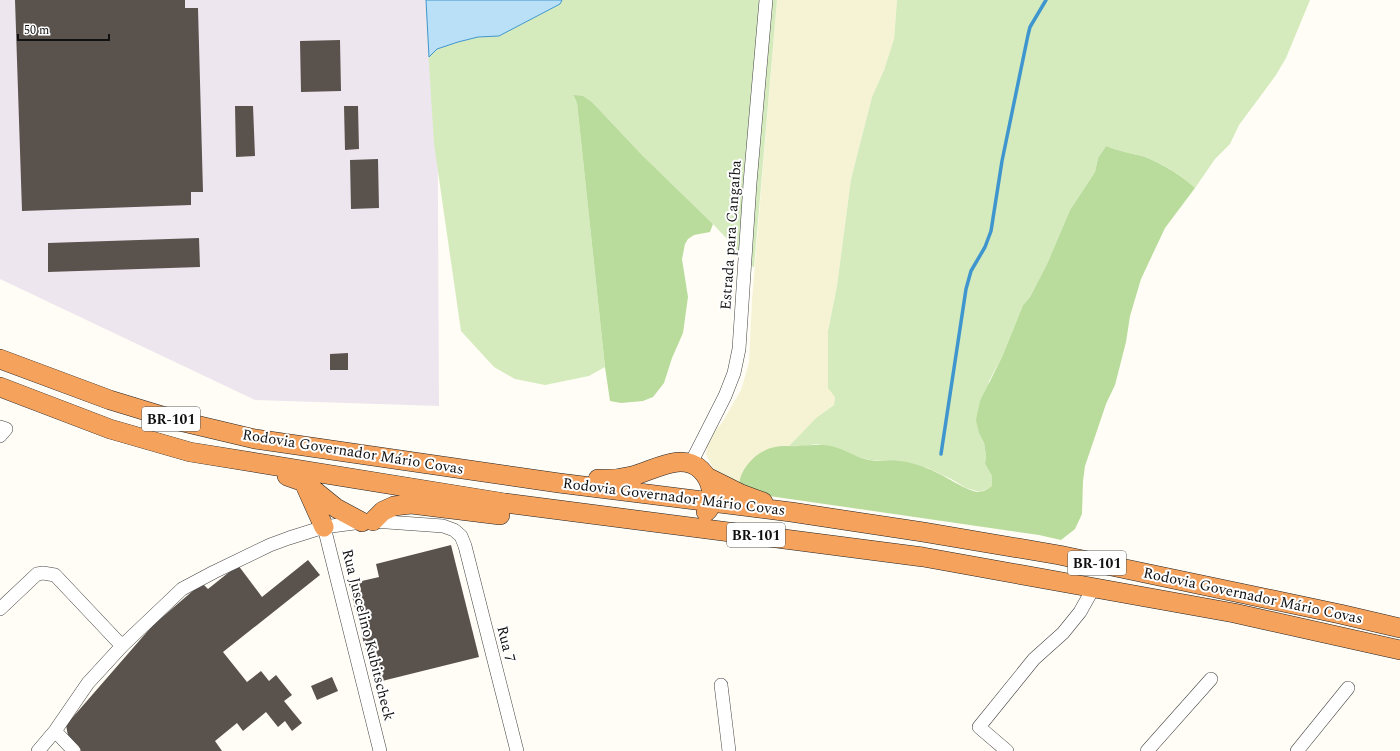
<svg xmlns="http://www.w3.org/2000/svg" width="1400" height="751" font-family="Spectral,serif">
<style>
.industrial{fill:#eee6ef}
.farmland{fill:#f6f3d4}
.green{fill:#d5ebbd}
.forest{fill:#b9dc9c}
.water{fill:#b9e0f7;stroke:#3f96cf}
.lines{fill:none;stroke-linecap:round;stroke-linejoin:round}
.stream{stroke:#3f96cf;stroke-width:3.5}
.building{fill:#5a524d}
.minor-casing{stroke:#444;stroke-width:14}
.highway-casing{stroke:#222;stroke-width:20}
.minor{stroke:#fff;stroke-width:13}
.highway{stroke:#f5a25d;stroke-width:19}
.labels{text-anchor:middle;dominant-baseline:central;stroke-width:4;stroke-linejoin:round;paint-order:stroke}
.shield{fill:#fff;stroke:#585858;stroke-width:1}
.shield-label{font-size:14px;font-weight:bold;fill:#111}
.street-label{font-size:15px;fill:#111;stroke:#fff}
</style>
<rect width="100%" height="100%" fill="#fffdf5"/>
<path class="industrial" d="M 0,0 L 437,0 L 439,406 L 255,400 L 0,279 Z"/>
<path class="farmland" d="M 777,0 L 897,0 L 894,39 L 884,70 L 872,97 L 851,179 L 837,286 L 828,331 L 835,397 L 834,405 L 816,418 L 789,446 L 774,447 L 747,465 L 740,478 L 739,484 L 727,480 L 713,468 L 706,454 L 708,438 L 722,423 L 741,390 L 749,363 L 752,300 Z"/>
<path class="green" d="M 425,0 L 429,56 L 437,49 L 458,42 L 478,37 L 499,36 L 560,4 L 562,0 L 777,0 L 754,268 L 713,224 L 642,155 L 593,103 L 573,96 L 577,103 L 605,367 L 589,376 L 545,385 L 515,379 L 494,367 L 461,331 L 434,144 Z
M 897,0 L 1310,0 L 1286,58 L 1276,75 L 1239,125 L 1230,144 L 1215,159 L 1195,188 C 1183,176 1159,161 1142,156 C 1130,153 1118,151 1106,146 L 1098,158 L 1095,172 L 1070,210 L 1047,264 L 1030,297 L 1023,305 L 1002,357 L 989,381 L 979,433 L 984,443 L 986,455 L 985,464 L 992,476 L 993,486 L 980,492 L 966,488 L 953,480 L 928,468 L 899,461 L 870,460 L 851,455 L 838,448 L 817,444 L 796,447 L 789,446 L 816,418 L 834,405 L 835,397 L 828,388 L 828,331 L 837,286 L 851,179 L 872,97 L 884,70 L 894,39 Z"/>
<path class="forest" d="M 573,95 L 583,96 L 593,103 L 642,155 L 713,224 L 710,232 L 694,235 L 688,239 L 685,244 L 682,259 L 688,297 L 683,333 L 672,358 L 664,383 L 653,397 L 643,401 L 621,403 L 610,401 L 605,367 L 577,103 Z
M 1106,146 C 1118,151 1130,153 1142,156 C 1158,161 1183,176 1195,188 L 1165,228 L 1141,279 L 1130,316 L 1126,342 L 1115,385 L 1106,404 L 1085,466 L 1083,481 L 1082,514 L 1075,529 L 1061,540 L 1039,535 L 749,493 L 739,484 C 741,467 758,450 775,447 C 783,445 791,447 799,446 C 812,445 825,443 838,448 C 849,452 858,458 869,460 C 879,462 890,459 900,461 C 909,462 920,465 929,469 C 943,474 965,491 979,492 C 983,492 989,488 992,486 L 992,476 L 985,464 L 986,455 L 984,443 L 979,433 L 976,420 L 980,401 L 1002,357 L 1023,305 L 1030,297 L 1047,264 L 1070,210 L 1095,172 L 1098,158 Z"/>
<path class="water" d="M 426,0 L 562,0 L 560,4 L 499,36 L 478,37 L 458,42 L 437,49 L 429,57 Z"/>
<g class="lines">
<path class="stream" d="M 941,454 L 966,289 L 971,271 L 985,247 L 991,231 L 1002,161 L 1028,35 L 1030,27 L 1046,0"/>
</g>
<path class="building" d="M 15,0 L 185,0 L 185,8 L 198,8 L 203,192 L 191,192 L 191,205 L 22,211 Z
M 340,40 L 341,91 L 301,92 L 300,41 Z
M 235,106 L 253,106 L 255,156 L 236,157 Z
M 344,106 L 358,106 L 359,149 L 345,150 Z
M 378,159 L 379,208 L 351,209 L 350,160 Z
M 199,238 L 200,267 L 48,272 L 48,243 Z
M 348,353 L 348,370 L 330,370 L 330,354 Z
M 451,545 L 479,657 L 374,683 L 349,584 L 379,577 L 376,564 Z
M 308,560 L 320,575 L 223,652 L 247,682 L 261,671 L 269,681 L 276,675 L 292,695 L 284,701 L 302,723 L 292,731 L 285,721 L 278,727 L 266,712 L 243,731 L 237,723 L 215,741 L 222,751 L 80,751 L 68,736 L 66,725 L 153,625 L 202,583 L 208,589 L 238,565 L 262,597 Z
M 332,677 L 338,691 L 317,700 L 311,686 Z"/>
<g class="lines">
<defs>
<path id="minor" d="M 0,427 L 6,429 L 0,436
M 691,463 L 725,396 L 734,373 L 739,349 L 750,183 L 766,0
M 324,527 L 380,751
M 0,609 L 37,574 L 43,573 L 55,575 L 122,646
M 721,685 L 729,751
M 55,731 L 74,751
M 38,751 L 55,731 L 88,683 L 122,646 L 182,589 L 214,572 L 270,545 L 289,538 L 324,527 L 362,522 L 373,521 L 443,526 L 454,530 L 461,536 L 465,546 L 517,751
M 1007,751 L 979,727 L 1034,659 L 1063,633 L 1080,612 L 1094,587
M 1147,751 L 1211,679
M 1297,751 L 1348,688"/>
<path id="highway" d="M 0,359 L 110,400 L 179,421 L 255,439 L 559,483 L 791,512 L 923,532 L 1059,555 L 1340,614 L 1400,628
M 0,387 L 110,429 L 190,452 L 505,503 L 923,557 L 1234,613 L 1400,650
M 287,476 L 304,482 L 336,508 L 362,522
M 707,477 L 741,494 L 763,502
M 598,479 C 610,480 620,479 632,476 C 653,471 682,451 701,470 C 707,476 710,482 711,489 C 712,498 713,506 706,512
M 306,487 L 324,527
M 373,521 L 383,511 L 394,506 L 411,504 L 500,515"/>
</defs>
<use href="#minor" class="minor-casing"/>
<use href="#highway" class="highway-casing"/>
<use href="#minor" class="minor"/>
<use href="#highway" class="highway"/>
</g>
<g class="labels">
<g class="shield">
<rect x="142" y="407" width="58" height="24" rx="3"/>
<rect x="727" y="523" width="58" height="24" rx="3"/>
<rect x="1068" y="551" width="58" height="24" rx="3"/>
</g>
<g class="shield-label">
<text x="171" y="419">BR-101</text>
<text x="756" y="535">BR-101</text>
<text x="1097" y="563">BR-101</text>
</g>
<g class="street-label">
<text transform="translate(731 235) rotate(-86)">Estrada para Cangaíba</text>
<text transform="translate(353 452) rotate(9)">Rodovia Governador Mário Covas</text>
<text transform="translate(674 497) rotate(7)">Rodovia Governador Mário Covas</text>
<text transform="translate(1253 596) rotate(12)">Rodovia Governador Mário Covas</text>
<text transform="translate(368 635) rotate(76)">Rua Juscelino Kubitscheck</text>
<text transform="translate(506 644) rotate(76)">Rua 7</text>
</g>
</g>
<path d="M18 34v6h91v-6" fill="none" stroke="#111111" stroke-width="2"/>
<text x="24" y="34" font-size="12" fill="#111111" stroke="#ffffff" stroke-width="3" paint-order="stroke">50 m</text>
</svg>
